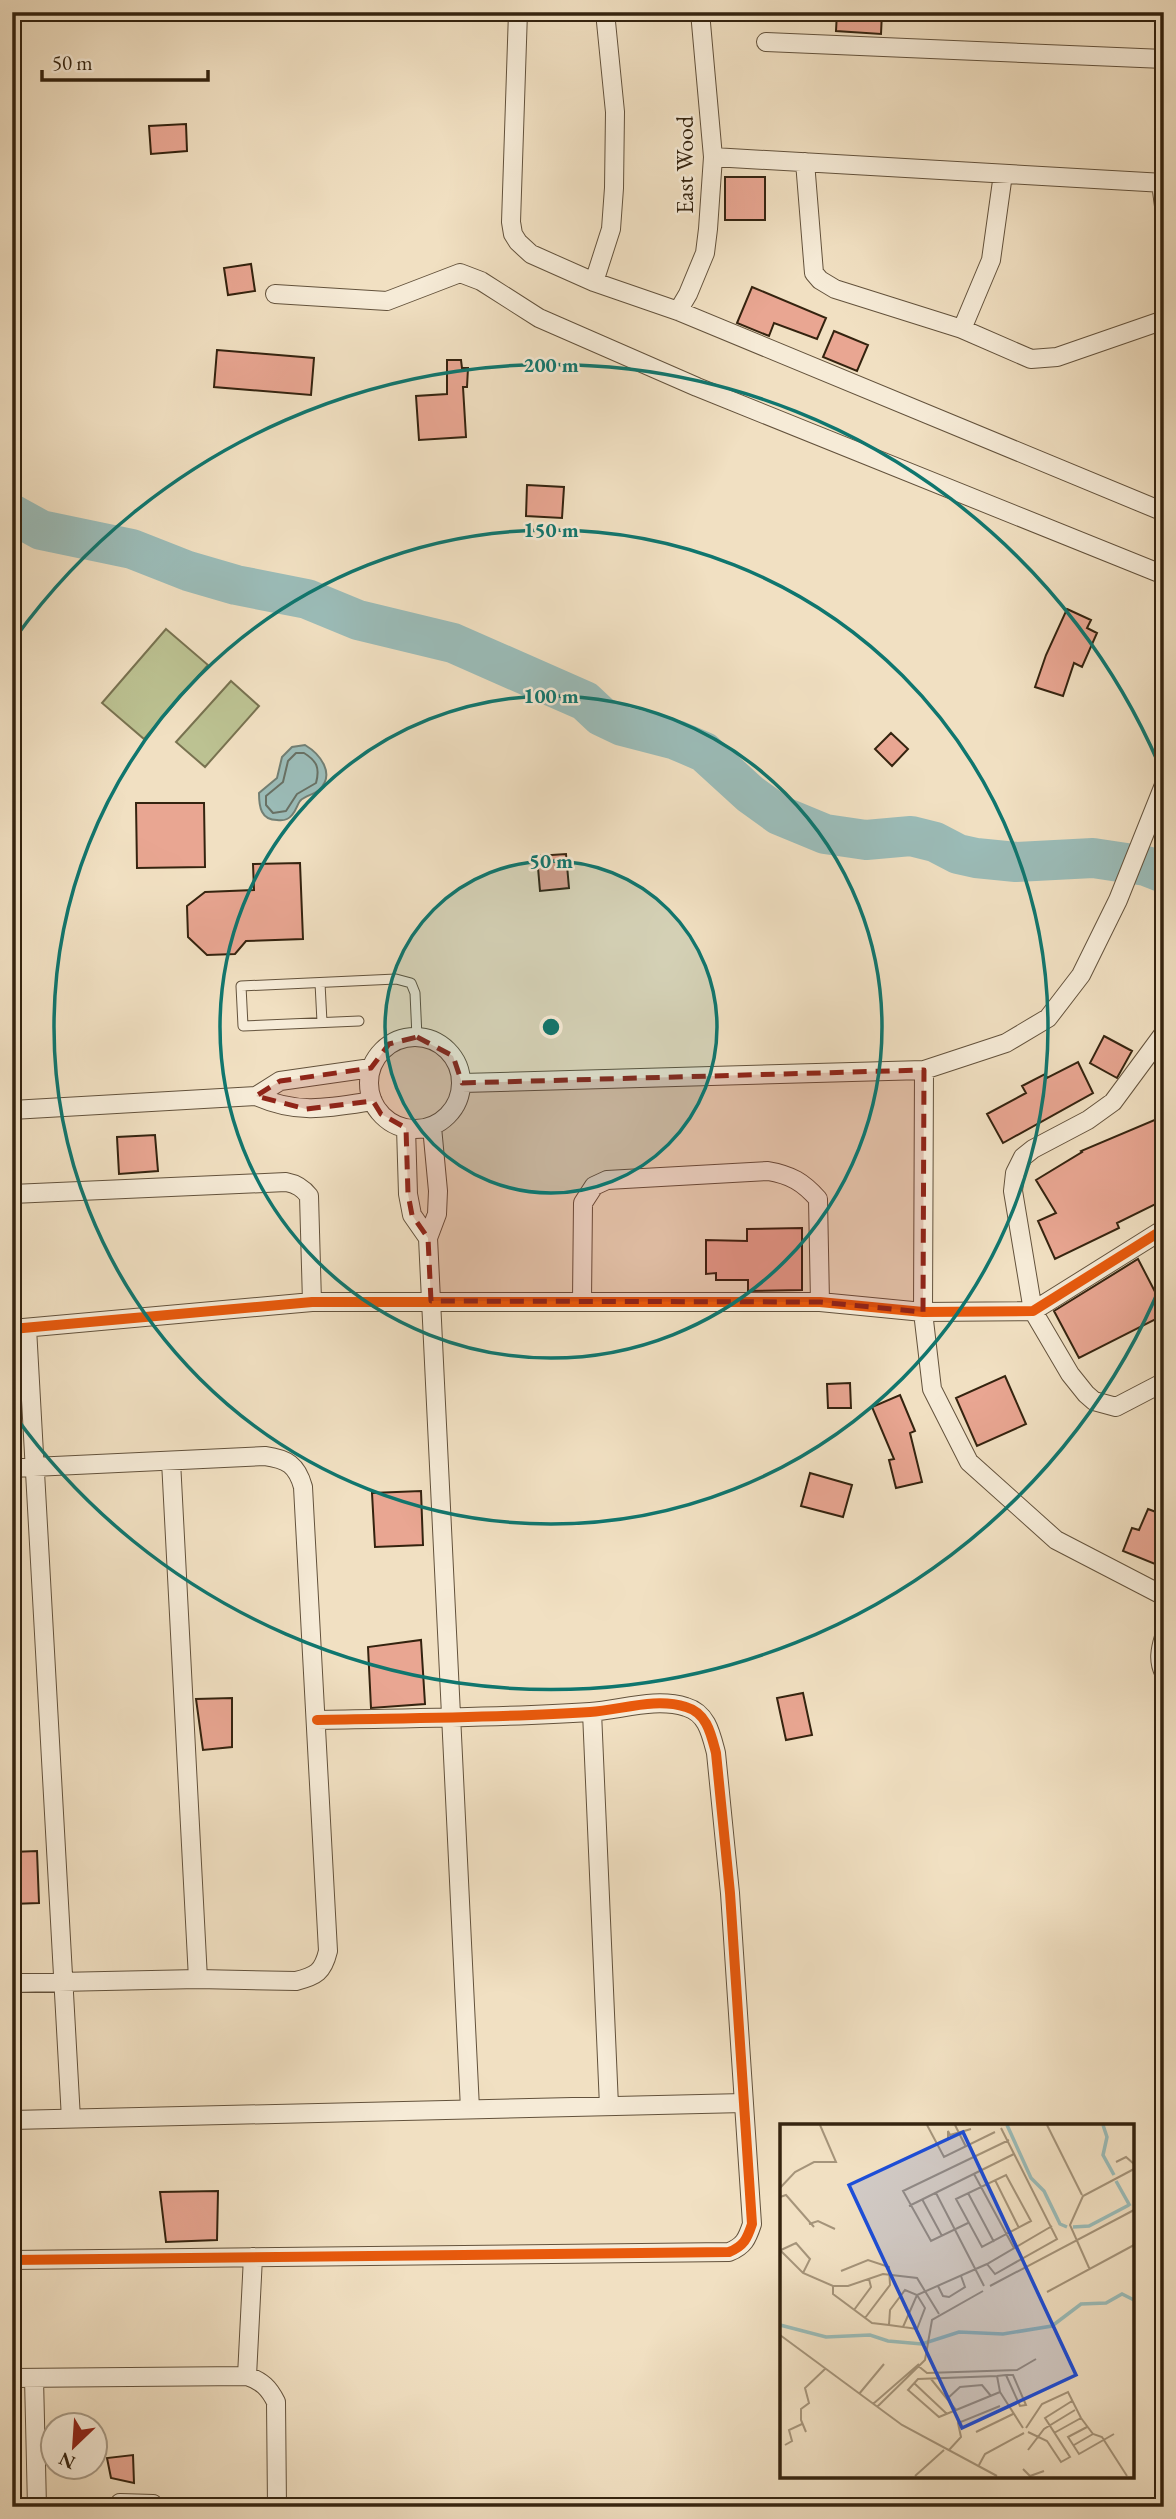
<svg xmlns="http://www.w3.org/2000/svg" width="1176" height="2519" font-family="'EB Garamond',serif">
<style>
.green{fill:#bcc292;stroke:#787250;stroke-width:2}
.water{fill:#9bbcb8;stroke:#727f74;stroke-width:2}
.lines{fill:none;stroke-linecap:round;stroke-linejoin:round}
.shore{stroke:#687064;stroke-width:2}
.river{stroke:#9bbcb8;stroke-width:40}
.building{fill:#e9a692;stroke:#34230f;stroke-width:2}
.service-casing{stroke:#63523c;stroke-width:11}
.minor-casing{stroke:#63523c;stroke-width:20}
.service{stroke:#f6ebd7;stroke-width:9}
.minor{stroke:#f6ebd7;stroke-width:18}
.cycleway-casing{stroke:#f6ebd7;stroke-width:15}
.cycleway{stroke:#e8590c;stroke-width:10}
.marked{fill:#8f2418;fill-opacity:0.2;stroke:#8f2418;stroke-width:5;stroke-dasharray:14 9;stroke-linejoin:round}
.ring{fill:none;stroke:#0f766e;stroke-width:3.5}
.labels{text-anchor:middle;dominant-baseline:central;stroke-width:5;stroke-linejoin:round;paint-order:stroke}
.street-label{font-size:24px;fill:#34230f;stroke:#f6ebd7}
.inset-river{fill:none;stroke:#9bbcb8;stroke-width:3.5}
.inset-road{fill:none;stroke:#a5947a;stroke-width:2}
.view{fill:#1d4ed8;fill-opacity:0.15;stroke:#1d4ed8;stroke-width:3.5}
.inset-edge{fill:none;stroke:#34230f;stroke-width:3.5}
.centre{fill:#0f766e;stroke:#f6ebd7;stroke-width:3.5}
.ring-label{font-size:21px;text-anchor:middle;font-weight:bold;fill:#0f766e;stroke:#f6ebd7;stroke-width:5;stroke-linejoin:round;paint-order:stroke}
</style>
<rect width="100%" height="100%" fill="#f1e0c2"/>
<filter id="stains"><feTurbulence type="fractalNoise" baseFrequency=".00286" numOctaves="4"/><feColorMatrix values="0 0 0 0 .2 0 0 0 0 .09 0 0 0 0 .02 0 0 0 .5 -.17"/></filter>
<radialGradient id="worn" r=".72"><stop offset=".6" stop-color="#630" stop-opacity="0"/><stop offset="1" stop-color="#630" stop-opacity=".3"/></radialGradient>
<path class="green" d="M 166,629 L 208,665 L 144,739 L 102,703 Z
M 231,681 L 259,706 L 205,767 L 176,742 Z"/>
<path class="water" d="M 305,745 C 320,754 336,774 319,790 C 314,795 305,795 300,801 C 297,805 296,811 292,815 C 288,820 283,821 277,820 C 261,820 259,807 259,793 L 277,778 L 282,757 L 292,747 Z"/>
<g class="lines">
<path class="shore" d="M 304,753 C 317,761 320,768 316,783 L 297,794 L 286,811 L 273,813 L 266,805 L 266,796 L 283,782 L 288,761 L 296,753 Z"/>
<path class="river" d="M 12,514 L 41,530 L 132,549 L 188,571 L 236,585 L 307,599 L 358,620 L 453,643 L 585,701 L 601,716 L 622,726 L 676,740 L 704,752 L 750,794 L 779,815 L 825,834 L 866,840 L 911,836 L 935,842 L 958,854 L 976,858 L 1016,862 L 1093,858 L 1146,866 L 1164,873"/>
</g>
<path class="building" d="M 837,12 L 882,12 L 881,34 L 836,31 Z
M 186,124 L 187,151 L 151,154 L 149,126 Z
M 725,177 L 765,177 L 765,220 L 725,220 Z
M 251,264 L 255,291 L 228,295 L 224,268 Z
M 752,287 L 826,318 L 817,339 L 774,323 L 769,336 L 737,323 Z
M 834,331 L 868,345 L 857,371 L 823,357 Z
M 217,350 L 314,358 L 311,395 L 214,387 Z
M 447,360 L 461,360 L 462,368 L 468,368 L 467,387 L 463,387 L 466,437 L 419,440 L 416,396 L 447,394 Z
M 527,485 L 564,487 L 562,518 L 526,516 Z
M 1067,609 L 1091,620 L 1087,628 L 1097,633 L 1082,667 L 1074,663 L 1063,696 L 1035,687 L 1046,655 Z
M 891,733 L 908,749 L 892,766 L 875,749 Z
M 136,803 L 204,803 L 205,867 L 137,868 Z
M 566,854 L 569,888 L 540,891 L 537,856 Z
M 300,863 L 303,939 L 246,941 L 235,954 L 207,955 L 188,937 L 187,906 L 205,892 L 254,890 L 253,864 Z
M 1104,1036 L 1132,1051 L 1117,1078 L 1090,1063 Z
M 1078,1062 L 1093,1093 L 1003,1143 L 987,1114 L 1026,1093 L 1022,1086 L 1045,1074 L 1047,1078 Z
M 1164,1116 L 1164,1200 L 1117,1223 L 1119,1228 L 1055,1259 L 1038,1221 L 1056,1213 L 1036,1180 L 1082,1152 L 1081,1151 Z
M 155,1135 L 158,1171 L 119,1174 L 117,1137 Z
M 802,1228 L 802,1290 L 748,1291 L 748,1280 L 716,1280 L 716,1273 L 706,1274 L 706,1240 L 747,1241 L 747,1229 Z
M 1138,1259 L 1164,1309 L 1164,1315 L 1079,1358 L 1054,1311 Z
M 1005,1376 L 1026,1424 L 977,1446 L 956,1398 Z
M 850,1383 L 851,1408 L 828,1408 L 827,1384 Z
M 900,1395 L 915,1431 L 910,1433 L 922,1482 L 896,1488 L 889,1460 L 894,1459 L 872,1407 Z
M 810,1473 L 852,1485 L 843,1517 L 801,1506 Z
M 421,1491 L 423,1545 L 375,1547 L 372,1493 Z
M 1148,1509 L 1164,1515 L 1164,1541 L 1155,1564 L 1123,1551 L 1132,1528 L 1139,1530 Z
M 421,1640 L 425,1704 L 371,1708 L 368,1647 Z
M 803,1693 L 812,1735 L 786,1740 L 777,1698 Z
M 232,1698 L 232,1747 L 203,1750 L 196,1699 Z
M 37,1851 L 39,1903 L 12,1904 L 12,1852 Z
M 218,2191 L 217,2240 L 166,2242 L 160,2192 Z
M 133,2455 L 134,2483 L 111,2478 L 107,2458 Z"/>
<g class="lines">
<defs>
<path id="service" d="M 320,983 L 322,1022
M 359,1021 L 243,1026 L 241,986 L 396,979 L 411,983 L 415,993 L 417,1037"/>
<path id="minor" d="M 518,12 L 511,222 L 513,234 L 518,242 L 531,254 L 594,282 L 678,311 L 1164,512
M 766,42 L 1164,59
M 713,157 L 1164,183
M 805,162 L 814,273 L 820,280 L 835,289 L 962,329 L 1031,359 L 1057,357 L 1164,320
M 1161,183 L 1164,206
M 594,282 L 611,229 L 614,188 L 615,112 L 605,12
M 275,294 L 387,301 L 460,273 L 481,281 L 539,318 L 697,387 L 1164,575
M 678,311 L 688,294 L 705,253 L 708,229 L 713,157 L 700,12
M 962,329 L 991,260 L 1003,174
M 1164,1033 L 1113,1102 L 1088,1120 L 1033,1149 L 1023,1157 L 1015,1173 L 1013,1191 L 1033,1311 L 1070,1374 L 1086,1394 L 1094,1401 L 1116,1407 L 1164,1382
M369 1083a46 46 0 1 1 92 0a46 46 0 1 1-92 0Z
M 924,1070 L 923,1312 L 932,1389 L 969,1462 L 1056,1540 L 1164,1596
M 462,1083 L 924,1070 L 1006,1043 L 1048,1018 L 1081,975 L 1118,900 L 1164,785
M 256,1096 L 280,1081 L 371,1068
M 12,1110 L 256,1096 C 298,1115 329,1108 373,1101
M 432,1127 L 438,1191 L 437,1214 L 428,1238 L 470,2109
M 406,1128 L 408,1194 L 412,1215 L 428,1238
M 12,1194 L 286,1182 C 297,1184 303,1188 309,1196 L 312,1302
M 582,1300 L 583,1203 L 594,1186 L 607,1180 L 768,1171 C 791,1175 803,1182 818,1199 L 820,1302
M 27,1328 L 71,2119
M 12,1329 L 312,1302 L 820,1302 L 923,1312 L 1033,1311 L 1164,1229
M 171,1461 L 198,1979
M 12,1468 L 265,1456 C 287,1459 297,1465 303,1487 L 328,1951 C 323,1972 316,1976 296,1981 L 198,1979 L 12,1983
M 1164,1637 C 1160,1650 1158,1661 1164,1673
M 592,1712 L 609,2106
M 12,2120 L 744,2103
M 12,2260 L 729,2252 C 744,2246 747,2239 752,2224 L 730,1893 L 716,1753 C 711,1734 707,1713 686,1707 C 655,1697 621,1710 590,1712 C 499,1718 408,1718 317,1720
M 247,2376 L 253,2257
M 12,2378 L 247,2376 C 262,2381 269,2388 276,2402 L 277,2507
M 34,2378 L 37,2507
M 118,2507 L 120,2503 L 153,2504 L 155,2507"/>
</defs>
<use href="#service" class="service-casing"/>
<use href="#minor" class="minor-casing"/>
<use href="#service" class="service"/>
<use href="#minor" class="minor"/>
<defs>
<path id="cycleway" d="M 12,1329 L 312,1302 L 820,1302 L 923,1312 L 1033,1311 L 1164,1229
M 12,2260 L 729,2252 C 744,2246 747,2239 752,2224 L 730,1893 L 716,1753 C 711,1734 707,1713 686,1707 C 655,1697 621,1710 590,1712 C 499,1718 408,1718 317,1720"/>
</defs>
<use href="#cycleway" class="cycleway-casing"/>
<use href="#cycleway" class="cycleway"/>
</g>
<path class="marked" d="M 417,1037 L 453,1056 L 462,1083 L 924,1070 L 923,1312 L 820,1302 L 431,1301 L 428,1238 L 412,1215 L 408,1194 L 406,1128 L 381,1114 L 373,1101 L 306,1109 L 256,1096 L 280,1081 L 371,1068 L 389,1044 Z"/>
<circle cx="551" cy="1027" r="166" fill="#0f766e" fill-opacity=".12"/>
<g class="ring">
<circle cx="551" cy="1027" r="166"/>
<circle cx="551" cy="1027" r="331"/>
<circle cx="551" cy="1027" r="497"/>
<path d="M1163 1280A662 662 0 0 1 15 1416M15 638A662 662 0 0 1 1163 774"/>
</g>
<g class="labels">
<g class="street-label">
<text transform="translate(684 165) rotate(-90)">East Wood</text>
</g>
</g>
<g transform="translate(780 2124)">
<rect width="354" height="354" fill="#f1e0c2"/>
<path class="inset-river" d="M 227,1 L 251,54 L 264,67 L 280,100 L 287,103M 323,1 L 327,13 L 323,31 L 334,51M 336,57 L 350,82M 293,103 L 309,102 L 349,81M 0,201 L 46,213 L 90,211 L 108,217 L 142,220 L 179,208 L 223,210 L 272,202 L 301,180 L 326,179 L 342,170 L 354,176"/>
<path class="inset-road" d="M 147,1 L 164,33 L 215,8M 175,1 L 186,23M 267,1 L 302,71M 168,16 L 168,7 L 170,11 L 191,5M 336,38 L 346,33 L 354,40M 194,50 L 234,124M 226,51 L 251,97 L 202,123 L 176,75 ZM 215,56 L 239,104M 0,64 L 15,48 L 34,38 L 56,38 L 40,1M 156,69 L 204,162M 188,69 L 214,118M 0,73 L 6,71 L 34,103M 142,75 L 162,112M 129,82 L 234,30M 188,99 L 151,117 L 123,67 L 229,16M 29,100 L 38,97 L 55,105M 0,126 L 23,149 L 53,162 L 68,162 L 103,150 L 137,154 L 159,190M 1,126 L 16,119 L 30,135 L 23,149M 207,140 L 215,150 L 277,115 L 221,4M 310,146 L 290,101 L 303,72 L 354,45M 61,147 L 88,136 L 109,143 L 110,161 L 85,194M 53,162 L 53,170 L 92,199 L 109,201 L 137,205 L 145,184 L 137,171 L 125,166 L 110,186 L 109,201M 158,162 L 163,172 L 169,173 L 185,163 L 181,152M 210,162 L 354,86M 267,168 L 354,121M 74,186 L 91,163 L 89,155M 123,203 L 137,171 L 207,140 L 272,102M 0,211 L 122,301 L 217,352M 137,241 L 147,249 L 237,246 L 256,235M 217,252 L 220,268 L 243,304M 151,255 L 176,286M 134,259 L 167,290M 220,268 L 159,293 L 128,266 L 138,255 L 217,252 L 226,251 L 233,251 L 246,281 L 240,282 L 226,251M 79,270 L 104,240M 168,274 L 180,263 L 202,261 L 211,272M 93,280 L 139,240M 97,283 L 145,236 L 152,196 L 203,167M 307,303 L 288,313 L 299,330 L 334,310M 246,304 L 262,280 L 288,268 L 301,294 L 313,310 L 322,313 L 347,352M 26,308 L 21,296 L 21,285 L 29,279 L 25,264 L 45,245M 196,308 L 233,290M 248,308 L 267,317 L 281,338 L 290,333 L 265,294 L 292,277M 274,309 L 301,294M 5,321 L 12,317 L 9,306 L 22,300M 294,321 L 313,310M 169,326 L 181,313 L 178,299 L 220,282M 248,326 L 264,305 L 295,286M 199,341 L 205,330 L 244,309M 243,345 L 250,352 L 264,347M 135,352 L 164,326"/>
<path class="view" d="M 183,8 L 296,251 L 182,304 L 69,61 Z"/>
<rect width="354" height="354" class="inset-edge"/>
</g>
<circle cx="551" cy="1027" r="10" class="centre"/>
<g class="ring-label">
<text x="551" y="372">200 m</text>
<text x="551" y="537">150 m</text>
<text x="551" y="703">100 m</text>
<text x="551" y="868">50 m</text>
</g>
<rect width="1176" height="2519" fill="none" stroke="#f1e0c2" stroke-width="42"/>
<rect x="14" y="14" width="1148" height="2491" fill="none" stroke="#34230f" stroke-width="3.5"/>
<rect x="21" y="21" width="1134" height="2477" fill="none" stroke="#34230f" stroke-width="2"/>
<g transform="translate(74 2446) rotate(205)"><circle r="33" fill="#f6ebd7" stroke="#a89b87" stroke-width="2"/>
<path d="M0-5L12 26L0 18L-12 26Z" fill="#8f2418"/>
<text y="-10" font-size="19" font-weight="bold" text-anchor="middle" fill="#34230f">N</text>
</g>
<path d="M42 70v10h166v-10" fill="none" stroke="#34230f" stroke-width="3.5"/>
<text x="52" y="70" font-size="21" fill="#34230f" stroke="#f6ebd7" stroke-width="5" paint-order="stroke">50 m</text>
<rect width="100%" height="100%" filter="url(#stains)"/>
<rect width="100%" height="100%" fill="url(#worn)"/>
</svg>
